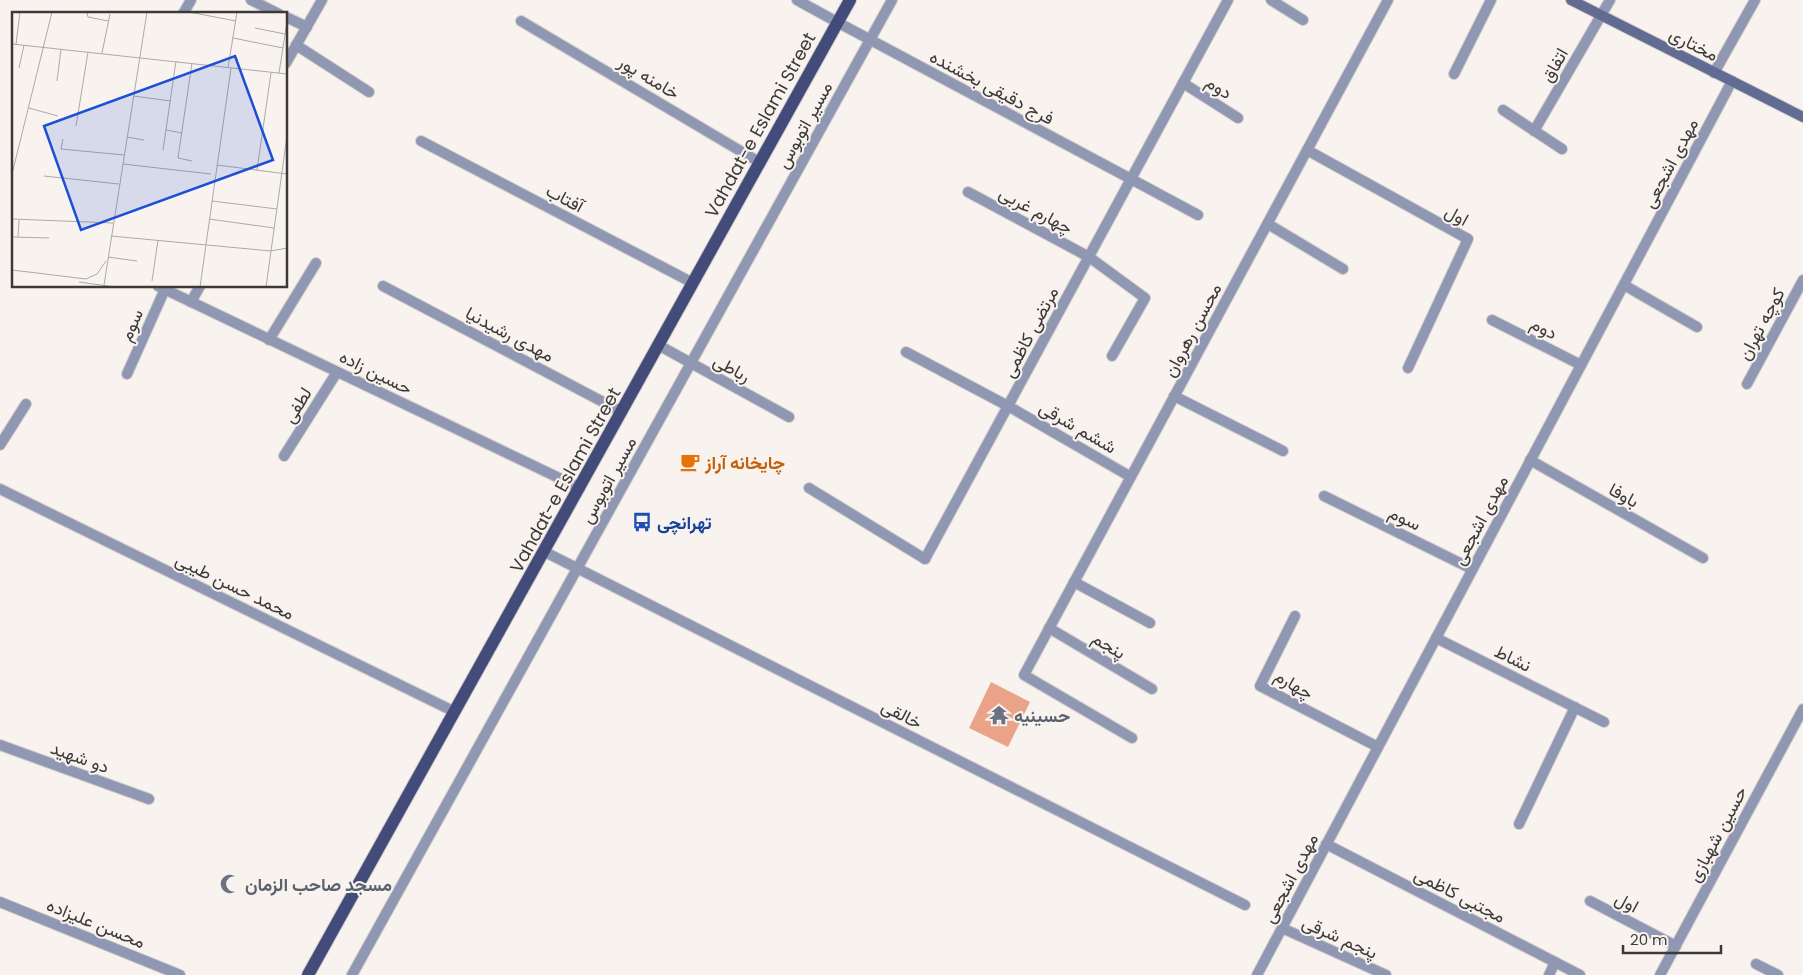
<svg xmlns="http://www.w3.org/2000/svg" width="1803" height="975" font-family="Poppins,Vazirmatn,sans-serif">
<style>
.building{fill:#eaa388}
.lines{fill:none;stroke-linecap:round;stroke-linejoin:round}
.service-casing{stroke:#d2cecb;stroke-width:12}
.minor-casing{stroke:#d2cecb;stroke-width:12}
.secondary-casing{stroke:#d2cecb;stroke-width:12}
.primary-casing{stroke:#d2cecb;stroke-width:14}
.service{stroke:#9097b3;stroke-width:10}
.minor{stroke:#9097b3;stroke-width:10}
.secondary{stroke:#626b92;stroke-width:10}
.primary{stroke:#424b7a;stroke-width:12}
.labels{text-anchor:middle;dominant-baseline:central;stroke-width:4;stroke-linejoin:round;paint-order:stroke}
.street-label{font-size:18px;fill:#3c3a39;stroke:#f8f3ef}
.food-label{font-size:18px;font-weight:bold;fill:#c56008;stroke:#f8f3ef;text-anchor:start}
.transit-label{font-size:18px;font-weight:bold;fill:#164399;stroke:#f8f3ef;text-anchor:start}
.worship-label{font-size:18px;font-weight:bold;fill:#5b616d;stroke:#f8f3ef;text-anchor:start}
.inset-road{fill:none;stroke:#ada9a6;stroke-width:1}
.view{fill:#1d4ed8;fill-opacity:0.15;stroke:#1d4ed8;stroke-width:2.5}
.inset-edge{fill:none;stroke:#3c3a39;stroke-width:2.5}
</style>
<rect width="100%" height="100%" fill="#f8f3ef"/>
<path class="building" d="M 991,682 L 1030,702 L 1008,747 L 969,728 Z"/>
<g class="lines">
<defs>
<path id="service" d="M 251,0 L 279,14
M 797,0 L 837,22
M 1271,0 L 1303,20
M 183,14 L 191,0
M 286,17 L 307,27
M 521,21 L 759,162
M 296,45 L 369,92
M 1454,74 L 1491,0
M 1183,83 L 1238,118
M 1534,131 L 1610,0
M 421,141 L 693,283
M 1307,150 L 1468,239 L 1408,368
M 1131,179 L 1198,215
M 968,192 L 1089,257 L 1145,298 L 1112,356
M 1268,224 L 1343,269
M 1624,285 L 1697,327
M 383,286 L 622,412
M 191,302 L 200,286
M 1492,320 L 1581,365
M 269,340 L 316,263
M 906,352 L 1008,406
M 127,374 L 165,289
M 1747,384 L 1803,280
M 1174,396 L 1283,451
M 0,445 L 26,404
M 284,456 L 337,372
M 1530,460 L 1703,558
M 809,488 L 925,559
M 1324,496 L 1472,569
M 1074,582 L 1150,623
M 1295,616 L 1260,686 L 1378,747
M 1049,628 L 1152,689
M 1436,638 L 1604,722
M 0,745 L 149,799
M 1519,824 L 1575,707
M 1590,901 L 1676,946
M 1282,928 L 1386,975
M 1756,964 L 1778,975
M 352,975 L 892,0
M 1549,975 L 1555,962"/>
<path id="minor" d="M 837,22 L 1131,179
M 286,63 L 322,0
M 1714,73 L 1755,0
M 1503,110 L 1562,149
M 158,286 L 580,488
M 660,346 L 789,417
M 1008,406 L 1131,477
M 0,489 L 455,712
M 545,552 L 1245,905
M 925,559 L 1228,0
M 1132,738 L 1024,675 L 1388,0
M 1326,844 L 1580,975
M 0,902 L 180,975
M 1257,975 L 1732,81
M 1660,975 L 1803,709"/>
<path id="secondary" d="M 1571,0 L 1803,117"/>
<path id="primary" d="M 308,975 L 850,0"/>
</defs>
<use href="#service" class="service-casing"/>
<use href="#minor" class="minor-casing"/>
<use href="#secondary" class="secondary-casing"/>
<use href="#primary" class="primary-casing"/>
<use href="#service" class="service"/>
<use href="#minor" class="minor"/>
<use href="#secondary" class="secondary"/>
<use href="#primary" class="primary"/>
</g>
<defs>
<symbol id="cafe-bare" viewBox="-9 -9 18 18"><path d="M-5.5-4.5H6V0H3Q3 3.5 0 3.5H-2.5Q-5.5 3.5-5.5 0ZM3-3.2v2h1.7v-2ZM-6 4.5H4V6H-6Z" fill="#e8710a" stroke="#f8f3ef" stroke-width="2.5" paint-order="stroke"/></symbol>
<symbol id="bus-bare" viewBox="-9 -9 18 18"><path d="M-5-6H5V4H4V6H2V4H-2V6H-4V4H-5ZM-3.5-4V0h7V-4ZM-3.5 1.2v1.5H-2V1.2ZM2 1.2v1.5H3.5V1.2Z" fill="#1a4fb4" stroke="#f8f3ef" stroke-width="2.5" paint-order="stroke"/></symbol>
<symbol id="temple-bare" viewBox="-9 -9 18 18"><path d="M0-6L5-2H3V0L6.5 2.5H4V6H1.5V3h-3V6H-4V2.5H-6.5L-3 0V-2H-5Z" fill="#6b7280" stroke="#f8f3ef" stroke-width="2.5" paint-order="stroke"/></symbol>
<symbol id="mosque-bare" viewBox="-9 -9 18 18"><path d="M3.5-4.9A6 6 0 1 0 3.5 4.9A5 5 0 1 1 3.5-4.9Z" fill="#6b7280" stroke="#f8f3ef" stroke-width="2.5" paint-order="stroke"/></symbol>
</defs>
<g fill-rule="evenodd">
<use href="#cafe-bare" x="676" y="448" width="28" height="28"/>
<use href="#bus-bare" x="628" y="508" width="28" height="28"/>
<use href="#temple-bare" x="985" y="701" width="28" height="28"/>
<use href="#mosque-bare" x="216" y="870" width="28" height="28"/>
</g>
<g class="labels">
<g class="street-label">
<text transform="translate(1694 44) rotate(27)">مختاری</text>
<text transform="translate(1554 65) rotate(-60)">اتفاق</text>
<text transform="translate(649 77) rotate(31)">خامنه پور</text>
<text transform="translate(992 87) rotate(28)">فرج دقیقی بخشنده</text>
<text transform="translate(1219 87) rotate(32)">دوم</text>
<text transform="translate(760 125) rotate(-61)">Vahdat-e Eslami Street</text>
<text transform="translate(804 125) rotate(-61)">مسیر اتوبوس</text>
<text transform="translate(1670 163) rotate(-62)">مهدی اشجعی</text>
<text transform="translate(565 198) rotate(28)">آفتاب</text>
<text transform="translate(1036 210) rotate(28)">چهارم غربی</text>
<text transform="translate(1457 215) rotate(29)">اول</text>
<text transform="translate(1761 324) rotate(-62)">کوچه تهران</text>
<text transform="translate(131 325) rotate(-66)">سوم</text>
<text transform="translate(1544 328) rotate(27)">دوم</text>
<text transform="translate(1192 330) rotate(-62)">محسن رهروان</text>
<text transform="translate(1030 332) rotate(-62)">مرتضی کاظمی</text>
<text transform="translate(510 334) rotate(28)">مهدی رشیدنیا</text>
<text transform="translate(732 368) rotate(28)">رباطی</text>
<text transform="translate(376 372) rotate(26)">حسین زاده</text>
<text transform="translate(297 405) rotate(-58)">لطفی</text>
<text transform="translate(1078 427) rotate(30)">ششم شرقی</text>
<text transform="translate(565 480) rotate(-61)">Vahdat-e Eslami Street</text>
<text transform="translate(608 480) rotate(-61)">مسیر اتوبوس</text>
<text transform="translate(1624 495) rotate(29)">باوفا</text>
<text transform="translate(1405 518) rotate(26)">سوم</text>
<text transform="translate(1480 520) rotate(-62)">مهدی اشجعی</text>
<text transform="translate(235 586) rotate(26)">محمد حسن طیبی</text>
<text transform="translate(1109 645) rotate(31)">پنجم</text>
<text transform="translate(1513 658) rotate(26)">نشاط</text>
<text transform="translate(1294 684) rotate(30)">چهارم</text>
<text transform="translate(902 714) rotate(27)">خالقی</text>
<text transform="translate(80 757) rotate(20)">دو شهید</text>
<text transform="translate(1717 834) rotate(-62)">حسین شهبازی</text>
<text transform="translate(1290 878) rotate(-62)">مهدی اشجعی</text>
<text transform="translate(1460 895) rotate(27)">مجتبی کاظمی</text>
<text transform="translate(1627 902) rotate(28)">اول</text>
<text transform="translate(96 923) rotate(22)">محسن علیزاده</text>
<text transform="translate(1340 937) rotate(24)">پنجم شرقی</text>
</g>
<g class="food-label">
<text x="705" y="462">چایخانه آراز</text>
</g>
<g class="transit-label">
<text x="657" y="522">تهرانچی</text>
</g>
<g class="worship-label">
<text x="1014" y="715">حسینیه</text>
<text x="245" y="884">مسجد صاحب الزمان</text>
</g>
</g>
<g transform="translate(12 12)">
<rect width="275" height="275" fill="#f8f3ef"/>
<path class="inset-road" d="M 75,0 L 76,5 L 96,9M 177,0 L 224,9M 243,16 L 273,22M 221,26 L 271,36M 0,32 L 275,62M 4,32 L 8,0M 90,41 L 98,2M 180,51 L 166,146 L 180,149M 7,56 L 12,33M 216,56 L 225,0M 267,61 L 275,10M 45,69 L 49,37M 121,84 L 159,89M 17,96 L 46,104M 64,114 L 76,40M 154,118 L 170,121M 115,125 L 132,128M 51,127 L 49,137 L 112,143M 151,138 L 164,49M 111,152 L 199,162M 205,153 L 275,162M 245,158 L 259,61M 0,162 L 40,0M 32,164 L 107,172M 200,189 L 265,197M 0,207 L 101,211M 197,207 L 262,216M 99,224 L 259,239 L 275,236M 0,225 L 37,226M 6,225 L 7,208M 96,245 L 125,249M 0,258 L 74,267 L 85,262 L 94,249M 140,269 L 146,228M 67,270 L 103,275M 92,273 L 135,0M 188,275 L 219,56M 254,275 L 275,124"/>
<path class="view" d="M 223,44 L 261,148 L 69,218 L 32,114 Z"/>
<rect width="275" height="275" class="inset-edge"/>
</g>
<path d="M1623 945v8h98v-8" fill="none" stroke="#3c3a39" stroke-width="2.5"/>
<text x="1630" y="945" font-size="15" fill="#3c3a39" stroke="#f8f3ef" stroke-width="4" paint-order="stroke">20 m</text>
</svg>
